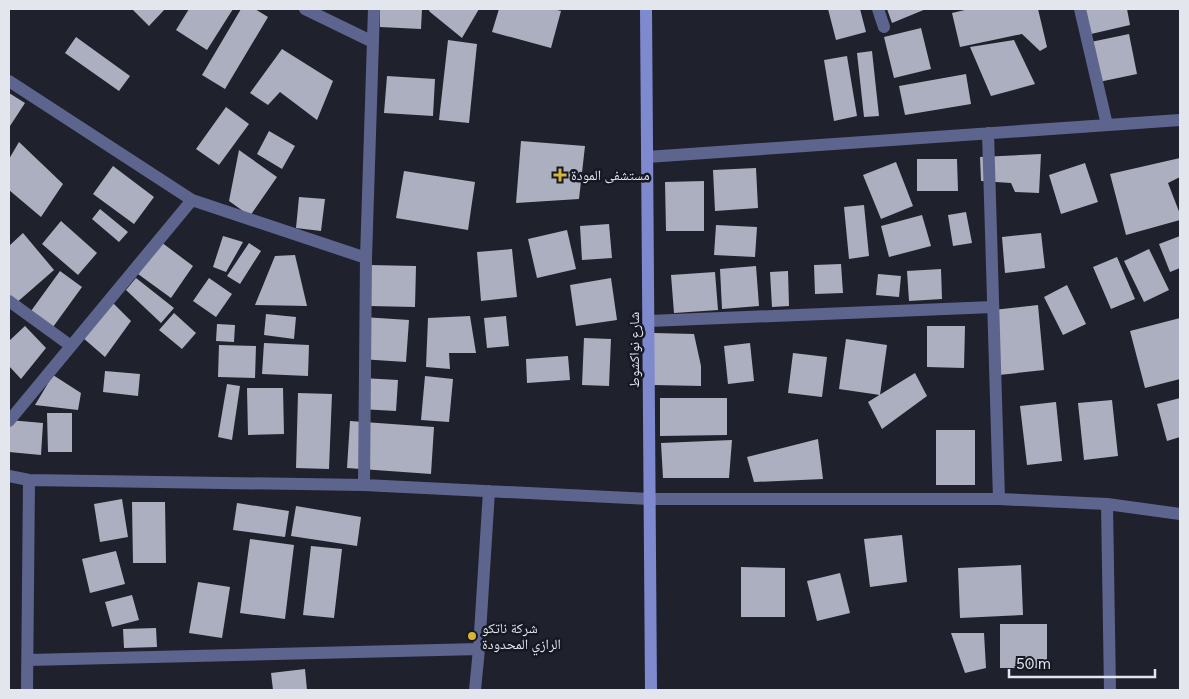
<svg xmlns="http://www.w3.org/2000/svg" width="1189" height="699" font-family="Figtree,'Noto Naskh Arabic',sans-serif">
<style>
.building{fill:#acafbf}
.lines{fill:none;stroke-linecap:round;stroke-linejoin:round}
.street{stroke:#5d658f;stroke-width:12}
.secondary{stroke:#7f8ace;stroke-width:12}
.poi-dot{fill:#d9b434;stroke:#161823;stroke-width:2}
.labels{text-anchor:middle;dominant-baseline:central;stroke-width:5;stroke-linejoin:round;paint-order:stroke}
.poi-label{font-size:14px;fill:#e4e6ee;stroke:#161823;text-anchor:start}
.street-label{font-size:14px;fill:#e4e6ee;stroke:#161823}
</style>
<rect width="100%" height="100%" fill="#1f222d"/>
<path class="building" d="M 132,9 L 165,9 L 149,26 Z
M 189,9 L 233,9 L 207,50 L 176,30 Z
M 241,9 L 255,9 L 268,17 L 225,89 L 202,75 Z
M 380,9 L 422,9 L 421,29 L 380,27 Z
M 428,9 L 479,9 L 462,38 L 430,12 Z
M 499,9 L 553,9 L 561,11 L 551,48 L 492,32 Z
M 828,9 L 860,9 L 866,32 L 836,40 Z
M 887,9 L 926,9 L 892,23 Z
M 969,9 L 1038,9 L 1047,47 L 1040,51 L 1022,34 L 960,47 L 952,13 Z
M 1085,9 L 1127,9 L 1130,25 L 1091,34 Z
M 921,28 L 931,69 L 894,78 L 884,37 Z
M 1129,34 L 1137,74 L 1094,83 L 1086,43 Z
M 76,37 L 130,76 L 119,91 L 65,53 Z
M 448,40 L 477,44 L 469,123 L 439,120 Z
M 1014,40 L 1035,84 L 991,96 L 970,47 Z
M 282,49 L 333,81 L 317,120 L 280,92 L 268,105 L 250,93 Z
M 872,51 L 879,116 L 864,117 L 857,53 Z
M 847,56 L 857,116 L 834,121 L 824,60 Z
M 966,74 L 971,104 L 905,115 L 899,86 Z
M 387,76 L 435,79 L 433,116 L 384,113 Z
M 9,93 L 25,103 L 10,126 L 9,125 Z
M 226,107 L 249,124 L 219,165 L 196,149 Z
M 269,131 L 295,146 L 282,169 L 257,154 Z
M 521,141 L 585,146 L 579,199 L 516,203 Z
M 19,142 L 63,184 L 41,217 L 9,190 L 9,159 Z
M 239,150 L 277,177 L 250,216 L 229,201 Z
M 1041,154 L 1039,193 L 1015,192 L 1011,183 L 981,181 L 980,157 Z
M 1180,158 L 1180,177 L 1168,183 L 1180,214 L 1180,220 L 1126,235 L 1110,174 Z
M 917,159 L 957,159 L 958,191 L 917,191 Z
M 896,162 L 913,206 L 881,219 L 863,175 Z
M 1085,163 L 1098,202 L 1061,214 L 1049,175 Z
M 113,166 L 154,197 L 134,224 L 93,194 Z
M 756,168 L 758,208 L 715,211 L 713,170 Z
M 404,171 L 475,182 L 468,230 L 396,218 Z
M 704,181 L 704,231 L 666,231 L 665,182 Z
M 299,197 L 325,199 L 321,231 L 296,228 Z
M 864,205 L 869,256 L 849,259 L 844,207 Z
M 100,209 L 128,232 L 119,242 L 92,219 Z
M 966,212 L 972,243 L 953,246 L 948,215 Z
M 922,215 L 931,246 L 889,257 L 881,226 Z
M 61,221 L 97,253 L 78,275 L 42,244 Z
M 609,224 L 612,258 L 582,260 L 580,226 Z
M 716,225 L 757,227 L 755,257 L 714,255 Z
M 567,230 L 576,269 L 537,278 L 528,239 Z
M 23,233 L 54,270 L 15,304 L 9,296 L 9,246 Z
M 1041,233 L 1045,268 L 1005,273 L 1002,237 Z
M 223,236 L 243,242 L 226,272 L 213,267 Z
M 1180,236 L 1180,268 L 1170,272 L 1159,244 Z
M 161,242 L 193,266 L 171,298 L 138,274 Z
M 249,243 L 261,251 L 240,284 L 227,276 Z
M 512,249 L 517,297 L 481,301 L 477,252 Z
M 1149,249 L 1169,290 L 1144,302 L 1124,261 Z
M 295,255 L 307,306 L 255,305 L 275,256 Z
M 1117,257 L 1135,299 L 1111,309 L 1093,267 Z
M 841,264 L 843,293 L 815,294 L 814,265 Z
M 370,265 L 416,266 L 415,307 L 369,306 Z
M 756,266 L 759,306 L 722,309 L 720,269 Z
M 941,269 L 942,299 L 909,301 L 907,271 Z
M 60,271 L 82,287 L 53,327 L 31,311 Z
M 788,271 L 789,306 L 772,307 L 770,272 Z
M 715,272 L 718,310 L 674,313 L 671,275 Z
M 878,274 L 901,276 L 899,297 L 876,295 Z
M 136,278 L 174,308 L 161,323 L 126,290 Z
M 209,278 L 232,294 L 216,317 L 193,301 Z
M 611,278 L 617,320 L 576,326 L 570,285 Z
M 1067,285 L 1086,324 L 1063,335 L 1044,297 Z
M 107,297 L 131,321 L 105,357 L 82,337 Z
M 1038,305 L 1044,370 L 999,375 L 993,310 Z
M 174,313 L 196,333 L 182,349 L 159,330 Z
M 266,314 L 296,317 L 294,339 L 264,335 Z
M 470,316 L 476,353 L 449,353 L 450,369 L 426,367 L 428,318 Z
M 506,316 L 509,346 L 487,348 L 484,318 Z
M 363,317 L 409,320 L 406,362 L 360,359 Z
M 1180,318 L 1180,379 L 1145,388 L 1130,331 Z
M 217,324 L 235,325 L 234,342 L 216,341 Z
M 25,326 L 46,348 L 21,379 L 9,366 L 9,341 Z
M 927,326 L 965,326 L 964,368 L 927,367 Z
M 654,333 L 694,334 L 701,366 L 701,386 L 653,385 Z
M 584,338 L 611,339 L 609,386 L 582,385 Z
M 846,339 L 887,345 L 880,395 L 839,389 Z
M 264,343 L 309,345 L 308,376 L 262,374 Z
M 750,343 L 754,381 L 728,384 L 724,346 Z
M 219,345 L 256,346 L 255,378 L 218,377 Z
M 793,353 L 827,357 L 822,397 L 788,393 Z
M 568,356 L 570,380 L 527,383 L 526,359 Z
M 105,371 L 140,374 L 138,396 L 103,392 Z
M 915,373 L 927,396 L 882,429 L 868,402 Z
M 53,375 L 81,393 L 78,410 L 35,405 Z
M 425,376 L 453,379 L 449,422 L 421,420 Z
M 362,378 L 398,380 L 396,411 L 360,409 Z
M 227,384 L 240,386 L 232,440 L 218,437 Z
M 247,388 L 283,388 L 284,434 L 248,435 Z
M 298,393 L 332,394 L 329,469 L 296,468 Z
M 660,398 L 727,398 L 727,435 L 660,436 Z
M 1180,398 L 1180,437 L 1167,441 L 1157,404 Z
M 1112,400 L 1118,456 L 1084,460 L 1078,403 Z
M 1056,402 L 1062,461 L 1027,465 L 1020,406 Z
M 47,413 L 72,413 L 72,452 L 48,452 Z
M 9,420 L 43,423 L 41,455 L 9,452 Z
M 350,421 L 434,427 L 431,474 L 347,468 Z
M 936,430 L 975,430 L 975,485 L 936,485 Z
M 818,439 L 823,479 L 754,482 L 747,457 Z
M 732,440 L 729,478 L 663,478 L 661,443 Z
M 122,499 L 128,537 L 100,542 L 94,504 Z
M 132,502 L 165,502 L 166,563 L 133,563 Z
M 237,503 L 289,511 L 285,537 L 233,530 Z
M 296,506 L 361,517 L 357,546 L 291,536 Z
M 902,535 L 907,582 L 870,587 L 864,539 Z
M 250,539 L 294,545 L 285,619 L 240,613 Z
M 311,546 L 342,549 L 334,618 L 303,615 Z
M 116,551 L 125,584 L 90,593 L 82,559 Z
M 1021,565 L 1023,615 L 960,618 L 958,568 Z
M 741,567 L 785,568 L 785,617 L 741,617 Z
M 840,573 L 850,613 L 817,621 L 807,581 Z
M 198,582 L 230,587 L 222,638 L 189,633 Z
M 132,595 L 139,620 L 112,627 L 105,602 Z
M 1000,624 L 1047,624 L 1047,668 L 1000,668 Z
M 156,628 L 157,647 L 124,648 L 123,629 Z
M 951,633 L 984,633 L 986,668 L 965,673 Z
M 305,669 L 307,690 L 273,690 L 271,673 Z"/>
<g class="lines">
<path class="street" d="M 305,9 L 373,42
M 878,9 L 884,27
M 1080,9 L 1107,125
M 9,81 L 192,200 L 366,258
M 988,133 L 999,499
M 647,157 L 1180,120
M 9,301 L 71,346
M 649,321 L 993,307
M 9,421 L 192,200
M 9,476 L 29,480 L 364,485 L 650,499 L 999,499 L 1107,504 L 1180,514
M 364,485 L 366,258 L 374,9
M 1107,504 L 1110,690
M 28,660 L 479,649
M 27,690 L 29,480
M 475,690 L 479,649 L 489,491"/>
<path class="secondary" d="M 646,9 L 651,690"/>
</g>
<g class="poi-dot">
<path d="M557.5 167.5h5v5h5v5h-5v5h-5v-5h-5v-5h5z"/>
<circle cx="472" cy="636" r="5"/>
</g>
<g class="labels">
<g class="poi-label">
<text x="571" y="175">مستشفى المودة</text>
<text x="482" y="628">شركة ناتكو<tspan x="482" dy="16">الرازي المحدودة</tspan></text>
</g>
<g class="street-label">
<text transform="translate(634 350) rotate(-90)">شارع نواكشوط</text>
</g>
</g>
<rect width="1189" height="699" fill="none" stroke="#e4e6ee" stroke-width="20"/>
<path d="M1009 669v8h146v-8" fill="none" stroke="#e4e6ee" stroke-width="2.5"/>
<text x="1016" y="669" font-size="15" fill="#e4e6ee" stroke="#161823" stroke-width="4" paint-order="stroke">50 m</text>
</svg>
